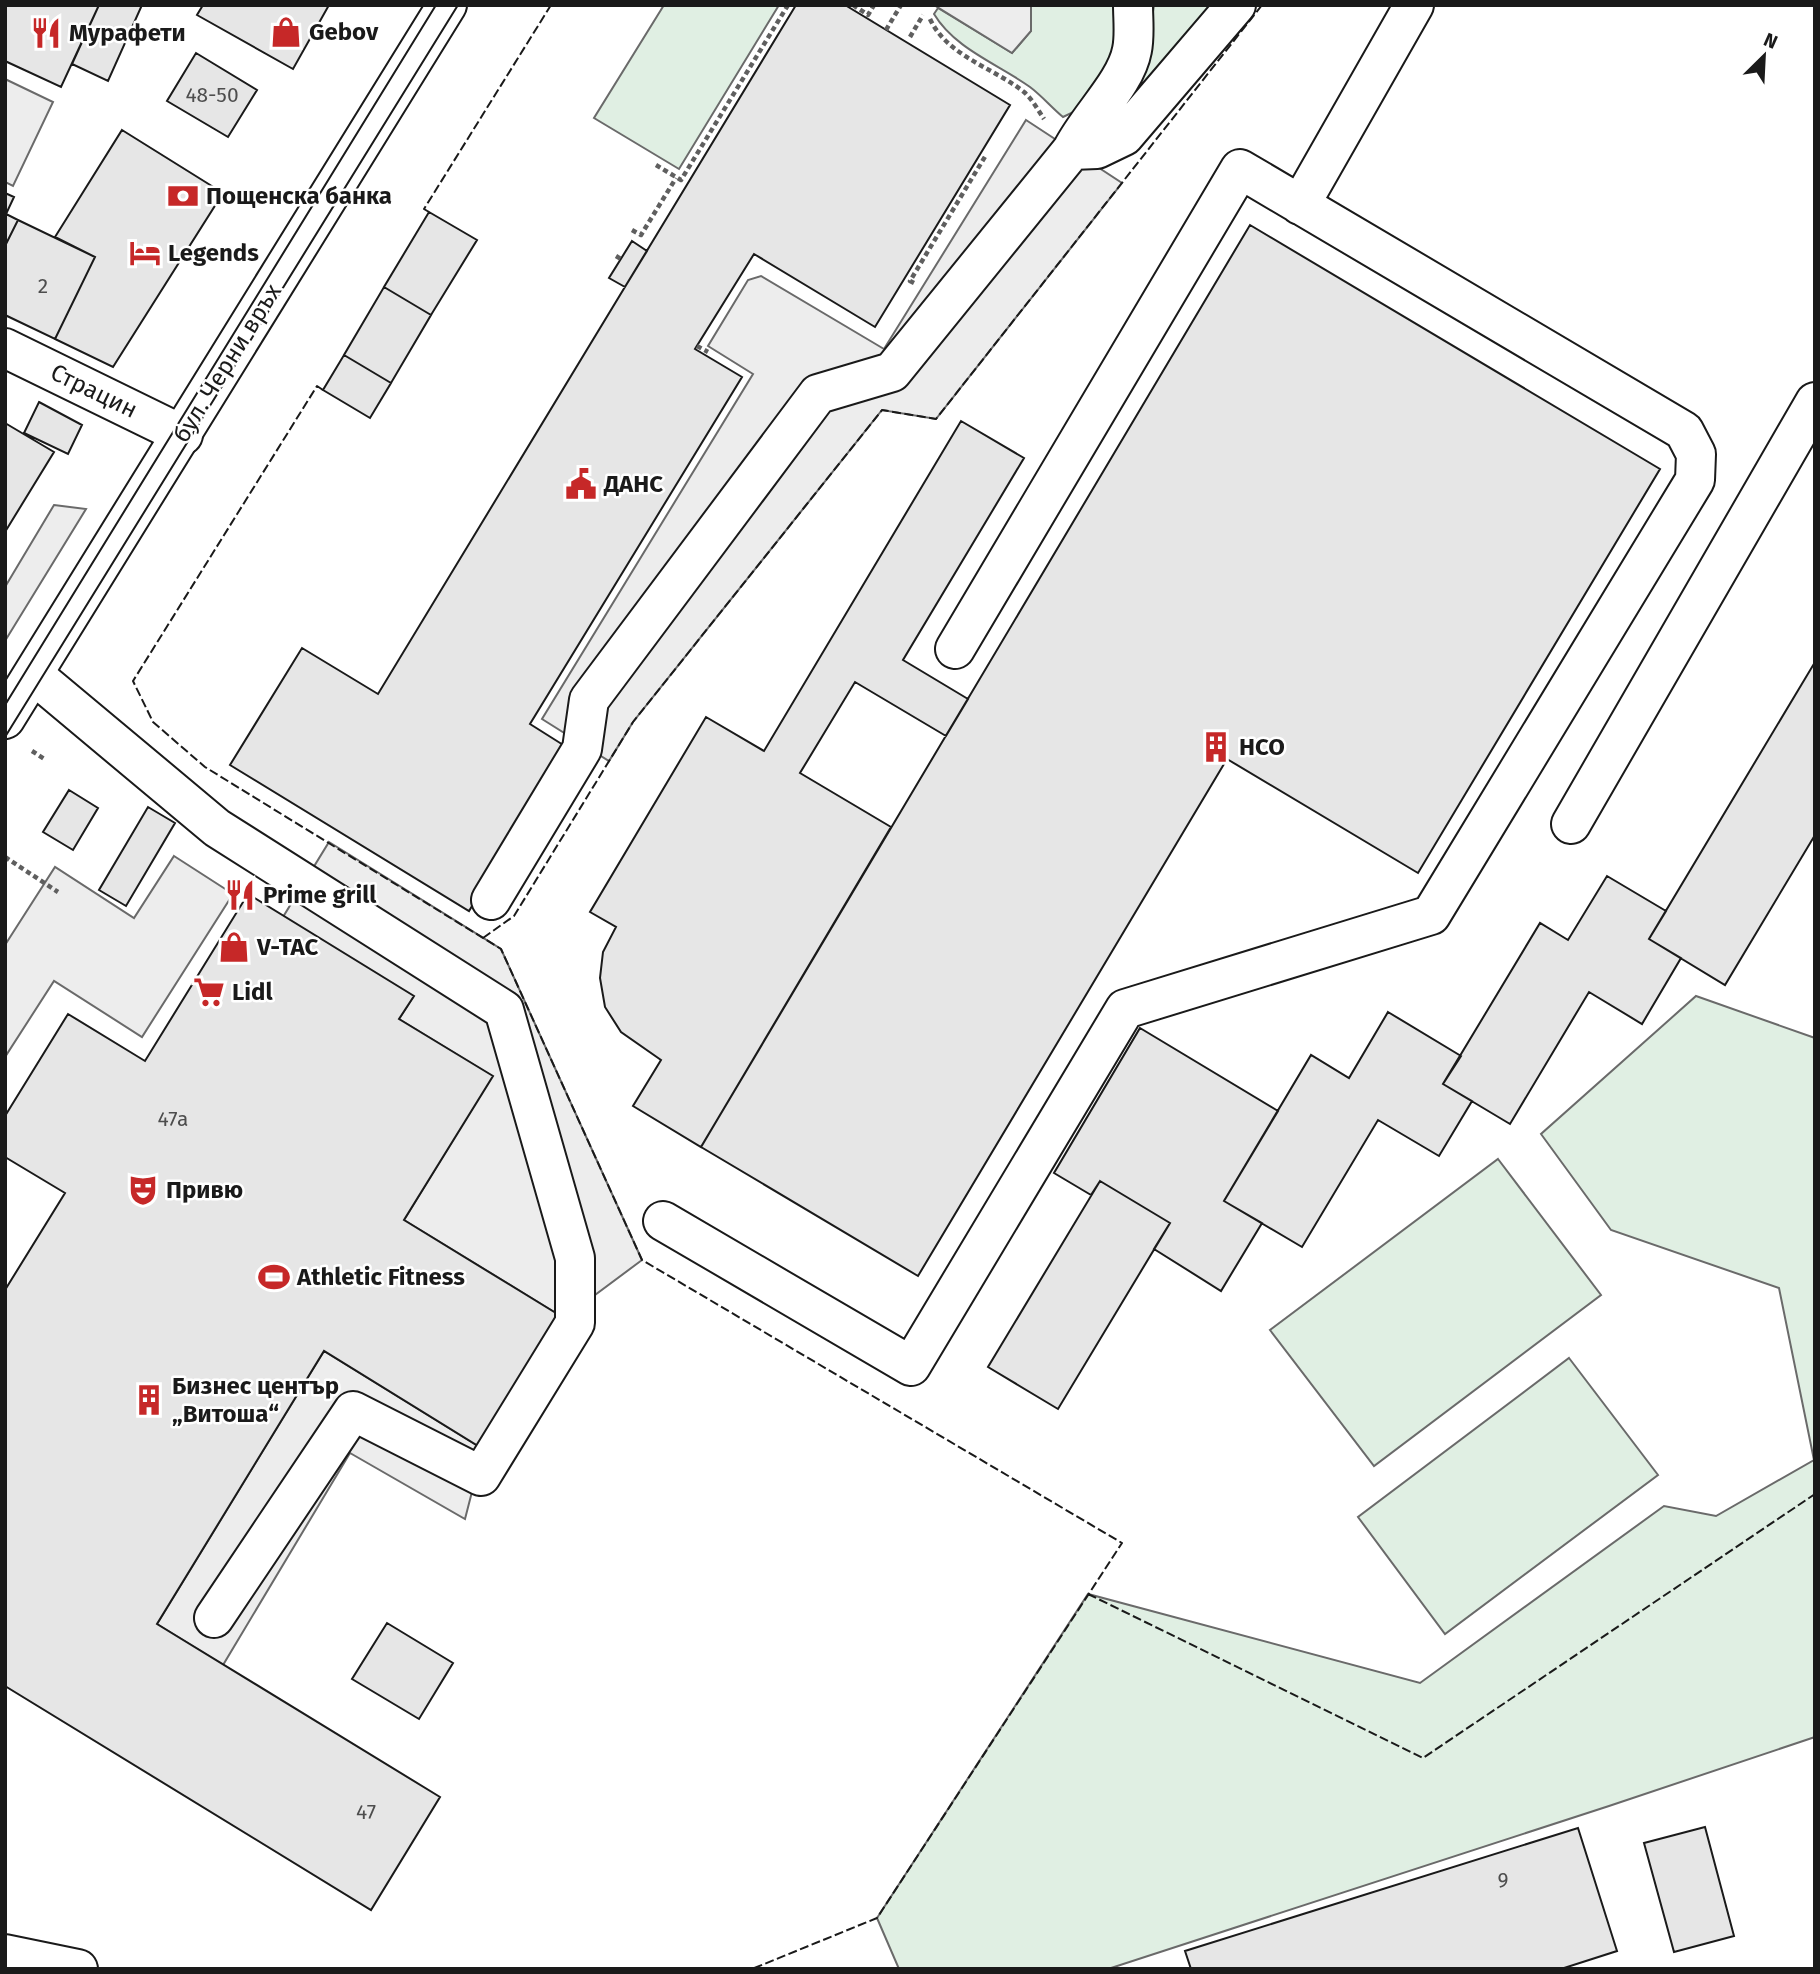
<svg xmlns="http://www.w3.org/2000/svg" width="1820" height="1974" font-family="'Fira Sans',sans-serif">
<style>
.green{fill:#e0efe3;stroke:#6a6a6a;stroke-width:2}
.parking{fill:#ededed;stroke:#6a6a6a;stroke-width:2}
.building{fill:#e6e6e6;stroke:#1a1a1a;stroke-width:2}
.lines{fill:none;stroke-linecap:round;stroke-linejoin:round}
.minor-casing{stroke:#1a1a1a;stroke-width:42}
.major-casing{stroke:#1a1a1a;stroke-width:42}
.path{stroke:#5f5f5f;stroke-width:4.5;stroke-dasharray:5 3.5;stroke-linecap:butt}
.minor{stroke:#fff;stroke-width:38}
.major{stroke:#fff;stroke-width:38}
.tram{stroke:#1a1a1a;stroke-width:2}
.fence{stroke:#1a1a1a;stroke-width:2;stroke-dasharray:9 3.5;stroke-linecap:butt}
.labels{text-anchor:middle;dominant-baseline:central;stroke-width:5;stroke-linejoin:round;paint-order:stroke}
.number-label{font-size:21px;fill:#4d4d4d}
.poi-label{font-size:24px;font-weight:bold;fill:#1a1a1a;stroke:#fff;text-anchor:start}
.street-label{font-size:24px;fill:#1a1a1a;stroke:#fff}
</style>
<rect width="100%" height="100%" fill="#fff"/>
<path class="green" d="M 664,5 L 779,5 L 679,169 L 594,118 Z
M 1031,5 L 1117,5 L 1117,45 L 1110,69 L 1082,108 L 1063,117 C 1052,108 1042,96 1030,87 C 998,64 955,49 934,14 L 938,8 L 1012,53 L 1031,31 Z
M 1154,5 L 1213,5 L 1144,84 L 1135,78 L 1147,50 Z
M 1696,996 L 1815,1038 L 1815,1737 L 1609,1806 L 1108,1969 L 899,1969 L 877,1918 L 1088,1594 L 1420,1683 L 1664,1506 L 1716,1516 L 1814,1460 L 1779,1288 L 1611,1230 L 1541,1134 Z
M 1498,1159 L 1601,1295 L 1374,1466 L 1270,1330 Z
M 1569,1358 L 1658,1475 L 1445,1634 L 1358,1517 Z"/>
<path class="parking" d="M 934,5 L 1031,5 L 1031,31 L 1012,53 Z
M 5,79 L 53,102 L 13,186 L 5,182 Z
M 1026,120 L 1122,183 L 936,419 L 882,410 L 633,722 L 609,761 L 542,719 L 753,374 L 708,346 L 748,280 L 761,276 L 884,349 Z
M 54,505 L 86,509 L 5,641 L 5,587 Z
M 329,842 L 501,949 L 642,1260 L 564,1318 L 404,1220 L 492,1076 L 399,1019 L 413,997 L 283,917 Z
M 174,856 L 233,894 L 142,1037 L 54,981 L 5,1057 L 5,945 L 55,867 L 134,918 Z
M 324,1351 L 483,1449 L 465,1519 L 350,1453 L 223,1665 L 157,1624 Z"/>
<path class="building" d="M 5,5 L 99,5 L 61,87 L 5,61 Z
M 99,5 L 142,5 L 108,81 L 72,64 Z
M 203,5 L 329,5 L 293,69 L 197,15 Z
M 796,5 L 845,5 L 1010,105 L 875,327 L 754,254 L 695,349 L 742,377 L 530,724 L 568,748 L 469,911 L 230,765 L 302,648 L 378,694 Z
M 196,53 L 257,90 L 228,137 L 167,101 Z
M 122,130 L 223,193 L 113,367 L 55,339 L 95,257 L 55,237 Z
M 5,193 L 14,197 L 6,214 L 18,220 L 5,246 Z
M 429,212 L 477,240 L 431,315 L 384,287 Z
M 18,220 L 95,257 L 55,339 L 5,315 L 5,246 Z
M 1250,225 L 1660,469 L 1418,873 L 1227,759 L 918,1276 L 701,1147 Z
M 632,241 L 647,251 L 625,287 L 609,278 Z
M 384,287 L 431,315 L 391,383 L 344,355 Z
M 344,355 L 391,383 L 370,418 L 323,390 Z
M 39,402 L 82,425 L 68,454 L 24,433 Z
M 961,421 L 1024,458 L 903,660 L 968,699 L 946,736 L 855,682 L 800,773 L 891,827 L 701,1147 L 633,1106 L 661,1060 L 621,1032 L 605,1007 L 600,978 L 603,952 L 616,927 L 590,912 L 706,717 L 764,751 Z
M 5,423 L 54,452 L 5,532 Z
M 1815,662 L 1815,835 L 1725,985 L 1649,939 Z
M 69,790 L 98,808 L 73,850 L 43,832 Z
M 148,807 L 175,823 L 126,906 L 99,890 Z
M 1607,876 L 1666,911 L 1649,939 L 1681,958 L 1642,1024 L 1589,992 L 1510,1124 L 1443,1084 L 1540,923 L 1568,940 Z
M 248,894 L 414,996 L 399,1019 L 493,1076 L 404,1220 L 564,1318 L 483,1449 L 324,1351 L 157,1624 L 440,1797 L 371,1910 L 5,1686 L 5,1290 L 65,1193 L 5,1157 L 5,1116 L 68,1014 L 145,1061 Z
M 1388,1012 L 1461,1056 L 1443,1084 L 1472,1101 L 1439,1156 L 1378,1120 L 1302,1247 L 1224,1201 L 1311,1055 L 1349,1078 Z
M 1140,1028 L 1278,1111 L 1224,1201 L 1262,1223 L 1221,1291 L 1154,1249 L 1170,1223 L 1100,1181 L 1091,1195 L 1054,1173 Z
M 1100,1181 L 1170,1223 L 1058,1409 L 988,1367 Z
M 387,1623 L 453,1663 L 419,1719 L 352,1679 Z
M 1705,1827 L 1734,1936 L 1674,1952 L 1644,1843 Z
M 1578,1828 L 1617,1951 L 1561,1969 L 1191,1969 L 1185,1951 Z"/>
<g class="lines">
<defs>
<path id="minor" d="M 1072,150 C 1088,118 1126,83 1132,50 C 1135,36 1133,19 1133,5
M 1300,205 L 1414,5
M 5,348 L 183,435
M 34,675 L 217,828 L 504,1010 L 575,1258 L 575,1323 L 481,1476 L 353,1411 L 214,1618
M 1571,824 L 1815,402
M 491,900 L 582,749 L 589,700 L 818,394 L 892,372 L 1072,150 L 1097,149 L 1124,136 L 1236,5
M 663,1221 L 911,1366 L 1125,1009 L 1431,915 L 1695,480 L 1696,454 L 1684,431 L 1240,169 L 955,649
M 5,1954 L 78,1969"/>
<path id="major" d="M 5,719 L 447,5"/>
</defs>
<use href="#minor" class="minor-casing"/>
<use href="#major" class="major-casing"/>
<path class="path" d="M 853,5 L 868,15 L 874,5
M 930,19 C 947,56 994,68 1024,92 C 1032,99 1038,110 1044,119
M 886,30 L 901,5
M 910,37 L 923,15
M 656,165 L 681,180 L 788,5
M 632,230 L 641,235 L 676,178
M 616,256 L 621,259
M 914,283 L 910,281 L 986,155
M 697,346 L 708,352
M 32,751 L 46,760
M 5,857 L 58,892"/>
<use href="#minor" class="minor"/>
<use href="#major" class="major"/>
<path class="tram" d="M 5,705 L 436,5
M 5,737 L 458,5"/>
<path class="fence" d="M 429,212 L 424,209 L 551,5
M 323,390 L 317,386 L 133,681 L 153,722 L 205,767 L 501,949 L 642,1260 L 1122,1543 L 877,1918 L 752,1969
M 483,938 L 514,916 L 633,722 L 882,410 L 936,419 L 1262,5
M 1088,1594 L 1423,1758 L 1815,1494"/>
</g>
<defs>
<symbol id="shop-bare" viewBox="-9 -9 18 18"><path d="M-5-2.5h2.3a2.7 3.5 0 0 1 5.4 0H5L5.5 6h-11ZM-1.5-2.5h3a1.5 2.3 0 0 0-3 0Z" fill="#c62828" stroke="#fff" stroke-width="2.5" paint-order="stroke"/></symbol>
<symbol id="restaurant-bare" viewBox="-9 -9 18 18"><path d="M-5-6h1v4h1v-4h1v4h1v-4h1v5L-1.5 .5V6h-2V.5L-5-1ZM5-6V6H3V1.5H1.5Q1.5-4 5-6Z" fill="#c62828" stroke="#fff" stroke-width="2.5" paint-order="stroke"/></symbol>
<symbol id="bank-bare" viewBox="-9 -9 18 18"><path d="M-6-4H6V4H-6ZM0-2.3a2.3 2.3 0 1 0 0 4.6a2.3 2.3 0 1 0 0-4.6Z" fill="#c62828" stroke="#fff" stroke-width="2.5" paint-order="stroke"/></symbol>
<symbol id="hotel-bare" viewBox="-9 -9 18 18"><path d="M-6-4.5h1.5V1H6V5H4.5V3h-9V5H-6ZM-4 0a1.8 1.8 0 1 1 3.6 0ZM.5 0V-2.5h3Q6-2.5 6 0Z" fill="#c62828" stroke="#fff" stroke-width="2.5" paint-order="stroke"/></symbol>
<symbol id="civic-bare" viewBox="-9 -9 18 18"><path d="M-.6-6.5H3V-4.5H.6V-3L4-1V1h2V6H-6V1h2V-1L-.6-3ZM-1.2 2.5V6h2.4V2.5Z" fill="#c62828" stroke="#fff" stroke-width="2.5" paint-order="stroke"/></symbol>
<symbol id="building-bare" viewBox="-9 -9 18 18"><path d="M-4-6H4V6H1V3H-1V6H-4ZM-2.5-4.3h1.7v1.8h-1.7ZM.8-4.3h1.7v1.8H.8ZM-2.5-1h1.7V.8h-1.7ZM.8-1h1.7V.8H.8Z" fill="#c62828" stroke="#fff" stroke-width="2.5" paint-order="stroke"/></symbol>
<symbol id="supermarket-bare" viewBox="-9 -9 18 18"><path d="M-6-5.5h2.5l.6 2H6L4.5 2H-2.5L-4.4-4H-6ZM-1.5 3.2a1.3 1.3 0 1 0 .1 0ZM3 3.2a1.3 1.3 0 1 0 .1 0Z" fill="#c62828" stroke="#fff" stroke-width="2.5" paint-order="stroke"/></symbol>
<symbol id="theatre-bare" viewBox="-9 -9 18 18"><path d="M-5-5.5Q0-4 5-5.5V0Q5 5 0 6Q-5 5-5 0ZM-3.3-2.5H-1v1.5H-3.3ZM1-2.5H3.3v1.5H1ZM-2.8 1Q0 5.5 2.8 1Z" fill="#c62828" stroke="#fff" stroke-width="2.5" paint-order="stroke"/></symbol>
<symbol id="stadium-bare" viewBox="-9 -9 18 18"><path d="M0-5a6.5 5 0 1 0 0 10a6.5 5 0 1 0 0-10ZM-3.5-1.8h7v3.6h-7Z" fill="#c62828" stroke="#fff" stroke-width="2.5" paint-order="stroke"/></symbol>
</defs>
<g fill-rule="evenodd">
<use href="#shop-bare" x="264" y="10" width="44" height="44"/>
<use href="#restaurant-bare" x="24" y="11" width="44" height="44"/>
<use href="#bank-bare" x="161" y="174" width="44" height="44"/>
<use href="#hotel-bare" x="123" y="231" width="44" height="44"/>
<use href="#civic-bare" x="559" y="462" width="44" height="44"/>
<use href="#building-bare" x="1194" y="725" width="44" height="44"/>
<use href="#restaurant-bare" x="218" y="873" width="44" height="44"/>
<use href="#shop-bare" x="212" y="925" width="44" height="44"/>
<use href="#supermarket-bare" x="187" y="970" width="44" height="44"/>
<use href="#theatre-bare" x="121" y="1168" width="44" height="44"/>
<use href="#stadium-bare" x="252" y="1255" width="44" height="44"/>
<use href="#building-bare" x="127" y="1378" width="44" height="44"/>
</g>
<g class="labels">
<g class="number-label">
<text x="212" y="95">48-50</text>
<text x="43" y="286">2</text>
<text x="173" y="1119">47a</text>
<text x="366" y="1812">47</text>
<text x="1503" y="1880">9</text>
</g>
<g class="poi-label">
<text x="309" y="32">Gebov</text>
<text x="69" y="33">Мурафети</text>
<text x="206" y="196">Пощенска банка</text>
<text x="168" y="253">Legends</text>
<text x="604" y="484">ДАНС</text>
<text x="1239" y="747">НСО</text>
<text x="263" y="895">Prime grill</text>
<text x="257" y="947">V-TAC</text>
<text x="232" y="992">Lidl</text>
<text x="166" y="1190">Привю</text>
<text x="297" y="1277">Athletic Fitness</text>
<text x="172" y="1386">Бизнес център<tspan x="172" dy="28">„Витоша“</tspan></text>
</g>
<g class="street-label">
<text transform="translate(227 363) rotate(-58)">бул. Черни връх</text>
<text transform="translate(94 391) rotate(26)">Страцин</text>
</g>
</g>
<rect width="1820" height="1974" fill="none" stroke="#1a1a1a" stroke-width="14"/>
<g transform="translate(1764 56) rotate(24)" stroke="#ffffff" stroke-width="5" paint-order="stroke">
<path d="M0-5L12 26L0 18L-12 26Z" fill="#1a1a1a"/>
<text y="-10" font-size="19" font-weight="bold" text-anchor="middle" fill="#1a1a1a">N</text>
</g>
</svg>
